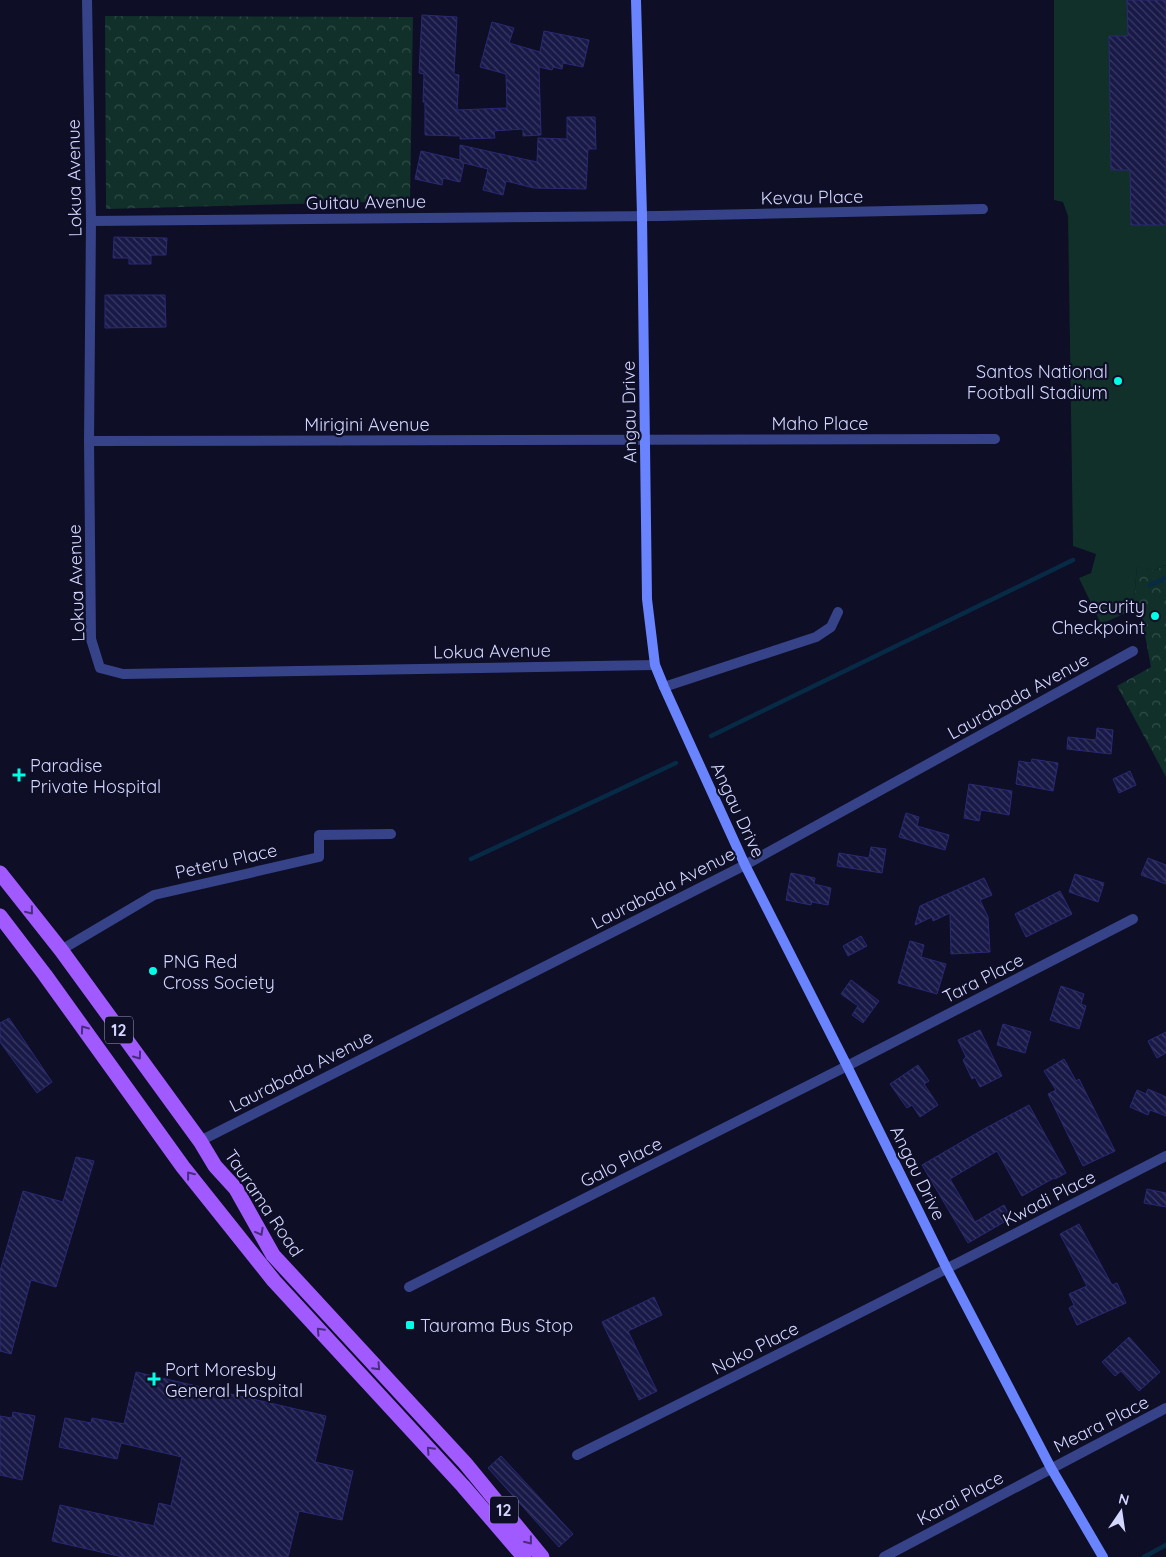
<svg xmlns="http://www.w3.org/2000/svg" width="1166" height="1557" font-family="Quicksand,sans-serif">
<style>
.park{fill:url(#park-crowns)}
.pitch{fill:#103029}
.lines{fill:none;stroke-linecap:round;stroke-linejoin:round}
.stream{stroke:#072a45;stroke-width:4.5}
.building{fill:url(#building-back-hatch);stroke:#2a2975}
.street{stroke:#364388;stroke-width:10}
.secondary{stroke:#6a83ff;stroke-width:10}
.primary{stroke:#a15aff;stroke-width:15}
.oneway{stroke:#492c7d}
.poi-dot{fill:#00fee6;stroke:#0e0e26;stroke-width:2}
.labels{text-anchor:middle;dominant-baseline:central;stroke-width:4.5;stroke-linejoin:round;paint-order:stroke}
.shield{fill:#0e0e26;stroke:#989abe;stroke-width:1}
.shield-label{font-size:16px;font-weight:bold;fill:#d3d6ff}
.street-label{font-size:18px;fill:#d3d6ff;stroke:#0e0e26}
.poi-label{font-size:18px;fill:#d3d6ff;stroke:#0e0e26;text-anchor:start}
</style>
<defs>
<pattern id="park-crowns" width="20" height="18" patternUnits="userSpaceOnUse" patternTransform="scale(1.25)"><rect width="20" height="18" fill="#103029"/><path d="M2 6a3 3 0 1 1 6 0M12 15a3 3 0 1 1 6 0" fill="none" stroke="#324d49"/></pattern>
<pattern id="building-back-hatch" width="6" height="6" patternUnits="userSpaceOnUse" patternTransform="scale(1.25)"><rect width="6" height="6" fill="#191948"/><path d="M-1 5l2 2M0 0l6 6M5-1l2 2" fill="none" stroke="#3a3a63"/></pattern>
</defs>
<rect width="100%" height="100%" fill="#0e0e26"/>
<path class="park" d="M 105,16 L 413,17 L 410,201 L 106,209 Z
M 1166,565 L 1166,777 L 1117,686 L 1151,667 L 1140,609 L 1133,610 L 1137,566 L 1155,570 Z"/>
<path class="pitch" d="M 1054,0 L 1166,0 L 1166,565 L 1155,570 L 1137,567 L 1133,610 L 1101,624 L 1079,578 L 1091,573 L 1096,554 L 1073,546 L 1068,216 L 1063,202 L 1054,200 Z"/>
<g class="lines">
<path class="stream" d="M 1150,585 L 1166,578
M 711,736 L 1073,560
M 471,859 L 676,763
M 1144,1557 L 1166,1545"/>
</g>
<path class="building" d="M 1127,0 L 1166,0 L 1166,225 L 1131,225 L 1130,170 L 1111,170 L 1109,36 L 1128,36 Z
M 422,15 L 457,17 L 454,74 L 459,75 L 457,110 L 507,108 L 506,74 L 480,67 L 492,22 L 514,28 L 509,43 L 540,52 L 544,31 L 589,40 L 583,67 L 563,63 L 562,69 L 553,67 L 552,70 L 539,67 L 541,135 L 523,136 L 523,129 L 494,131 L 495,138 L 460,139 L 460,136 L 425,135 L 425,102 L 423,102 L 424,74 L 419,73 Z
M 567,117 L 595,117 L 596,149 L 588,149 L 586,189 L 534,188 L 506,181 L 503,195 L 483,190 L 488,169 L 464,163 L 460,182 L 443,178 L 442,185 L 415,179 L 421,151 L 460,160 L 460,145 L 537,162 L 538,138 L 567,139 Z
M 114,237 L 167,238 L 166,255 L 151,255 L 151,264 L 129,264 L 129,258 L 113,258 Z
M 105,295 L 165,295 L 166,327 L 105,328 Z
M 1097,728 L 1113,730 L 1111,754 L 1067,749 L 1068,737 L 1096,740 Z
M 1032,759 L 1058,763 L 1053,791 L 1016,784 L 1019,761 L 1031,763 Z
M 1130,771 L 1136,785 L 1119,793 L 1113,779 Z
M 969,784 L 1012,791 L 1009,815 L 981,810 L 979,821 L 964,818 Z
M 906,813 L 919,817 L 917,826 L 949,835 L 945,850 L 899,837 Z
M 871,847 L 886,849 L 882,873 L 837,866 L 839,853 L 869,858 Z
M 1148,858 L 1166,865 L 1166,884 L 1141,875 Z
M 791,873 L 815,878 L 814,884 L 831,888 L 828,905 L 812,902 L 811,905 L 786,900 Z
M 1075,874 L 1104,883 L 1098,902 L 1069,892 Z
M 984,878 L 992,895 L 980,900 L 988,917 L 990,952 L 951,954 L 950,913 L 933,921 L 932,917 L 915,925 L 920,906 Z
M 1060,891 L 1072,914 L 1026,937 L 1015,914 Z
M 861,936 L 867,946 L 848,956 L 843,946 Z
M 910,941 L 924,945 L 921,957 L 946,964 L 937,994 L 898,983 Z
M 851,980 L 879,1001 L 863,1023 L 852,1015 L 858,1006 L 841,994 Z
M 1061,986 L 1084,994 L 1081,1004 L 1086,1006 L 1079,1029 L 1050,1020 Z
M 9,1018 L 52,1082 L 37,1093 L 0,1042 L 0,1023 Z
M 1003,1024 L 1031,1032 L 1025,1053 L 997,1045 Z
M 980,1030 L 1002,1076 L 980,1087 L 975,1077 L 972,1079 L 963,1060 L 966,1057 L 958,1040 Z
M 1166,1032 L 1166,1053 L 1157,1058 L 1148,1041 Z
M 1064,1059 L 1076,1081 L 1079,1079 L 1115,1151 L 1083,1166 L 1048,1094 L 1056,1090 L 1044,1071 Z
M 918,1065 L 929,1081 L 924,1084 L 938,1105 L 920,1117 L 912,1105 L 907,1108 L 890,1084 Z
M 1148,1089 L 1166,1097 L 1166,1116 L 1150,1110 L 1148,1115 L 1130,1107 L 1137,1090 L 1146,1094 Z
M 1029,1105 L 1066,1173 L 1055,1179 L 1054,1178 L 1022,1196 L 997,1151 L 950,1179 L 975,1222 L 1004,1205 L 1011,1218 L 968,1243 L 922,1165 L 984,1129 Z
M 76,1157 L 94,1161 L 56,1287 L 31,1280 L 11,1354 L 0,1351 L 0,1271 L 23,1191 L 63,1202 Z
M 1147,1189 L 1166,1193 L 1166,1207 L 1144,1203 Z
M 1079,1224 L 1112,1285 L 1117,1283 L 1126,1303 L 1077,1325 L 1069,1308 L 1074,1305 L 1069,1294 L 1087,1286 L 1060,1234 Z
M 654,1297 L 662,1315 L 628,1331 L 657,1391 L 639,1400 L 602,1322 Z
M 1129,1337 L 1160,1372 L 1139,1391 L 1121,1371 L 1115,1376 L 1102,1362 Z
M 136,1372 L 326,1416 L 315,1462 L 353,1471 L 342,1520 L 299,1511 L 288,1557 L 123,1557 L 52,1541 L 60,1505 L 154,1526 L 159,1503 L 171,1506 L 182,1457 L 121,1443 L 117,1459 L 59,1447 L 65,1418 L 91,1423 L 92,1418 L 124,1424 Z
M 13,1412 L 35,1416 L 22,1480 L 0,1475 L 0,1416 L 12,1418 Z
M 501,1456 L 573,1534 L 559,1547 L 488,1468 Z"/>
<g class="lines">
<path class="street" d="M 87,0 L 91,221 L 89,441 L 91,639 L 100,668 L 123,674 L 655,665
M 91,221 L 659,216 L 983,209
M 89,441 L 995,439
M 664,687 L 816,637 L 831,627 L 838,612
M 61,950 L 154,895 L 319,857 L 319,835 L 391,834
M 200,1141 L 745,865 L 1133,651
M 409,1287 L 847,1066 L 1133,919
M 577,1455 C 775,1357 970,1257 1166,1156
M 884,1557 L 1166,1408"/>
<path class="secondary" d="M 636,0 L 642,215 L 647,599 L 655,665 L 664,687 L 745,865 L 847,1066 L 947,1269 L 1051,1468 L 1103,1557"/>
<path class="primary" d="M 0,873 L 61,950 L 200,1141 L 215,1166 L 236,1189 L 273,1255 L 465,1463 L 542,1557
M 0,916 L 45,975 L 183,1167 L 274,1281 L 463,1486 L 524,1557"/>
</g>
<defs><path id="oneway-chevron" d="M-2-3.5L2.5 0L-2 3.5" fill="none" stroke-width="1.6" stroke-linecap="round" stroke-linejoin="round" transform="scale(1.25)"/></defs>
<g class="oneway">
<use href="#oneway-chevron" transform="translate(30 911) rotate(51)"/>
<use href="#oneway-chevron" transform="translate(84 1029) rotate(-126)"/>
<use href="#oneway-chevron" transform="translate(138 1056) rotate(54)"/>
<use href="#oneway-chevron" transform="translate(190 1175) rotate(-128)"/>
<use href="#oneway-chevron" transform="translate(260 1232) rotate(61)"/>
<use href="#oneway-chevron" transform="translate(320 1331) rotate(-133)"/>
<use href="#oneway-chevron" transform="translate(377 1367) rotate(47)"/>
<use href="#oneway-chevron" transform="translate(430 1450) rotate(-133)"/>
<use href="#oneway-chevron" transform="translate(529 1541) rotate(51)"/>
</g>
<g class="poi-dot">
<circle cx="1118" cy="381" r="5"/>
<circle cx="1155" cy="616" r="5"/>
<path d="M16.5 767.5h5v5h5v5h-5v5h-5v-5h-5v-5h5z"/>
<circle cx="153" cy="971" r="5"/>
<rect x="405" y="1320" width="10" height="10" rx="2.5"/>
<path d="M151.5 1371.5h5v5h5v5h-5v5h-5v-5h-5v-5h5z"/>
</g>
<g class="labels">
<g class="shield">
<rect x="105" y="1016.5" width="28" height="27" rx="4"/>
<rect x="490" y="1496.5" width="28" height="27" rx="4"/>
</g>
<g class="shield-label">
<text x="119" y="1030">12</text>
<text x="504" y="1510">12</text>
</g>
<g class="street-label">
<text transform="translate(74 178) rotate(-91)">Lokua Avenue</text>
<text transform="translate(812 197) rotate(-1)">Kevau Place</text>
<text transform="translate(366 202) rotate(-1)">Guitau Avenue</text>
<text transform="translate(629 412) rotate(-91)">Angau Drive</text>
<text x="820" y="423">Maho Place</text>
<text x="367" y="424">Mirigini Avenue</text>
<text transform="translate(76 583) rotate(-92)">Lokua Avenue</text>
<text transform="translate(492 651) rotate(-1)">Lokua Avenue</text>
<text transform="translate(1018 696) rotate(-29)">Laurabada Avenue</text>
<text transform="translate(738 810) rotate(65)">Angau Drive</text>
<text transform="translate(226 861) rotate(-13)">Peteru Place</text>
<text transform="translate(663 888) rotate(-27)">Laurabada Avenue</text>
<text transform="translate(983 978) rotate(-27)">Tara Place</text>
<text transform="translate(301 1071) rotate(-27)">Laurabada Avenue</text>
<text transform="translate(621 1162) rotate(-27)">Galo Place</text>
<text transform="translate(918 1173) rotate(64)">Angau Drive</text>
<text transform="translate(1049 1198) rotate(-27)">Kwadi Place</text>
<text transform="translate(264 1203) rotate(56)">Taurama Road</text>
<text transform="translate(755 1348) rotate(-27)">Noko Place</text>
<text transform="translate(1101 1424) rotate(-27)">Meara Place</text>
<text transform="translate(960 1498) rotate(-28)">Karai Place</text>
</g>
<g class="poi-label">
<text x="1108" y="371" text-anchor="end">Santos National<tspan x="1108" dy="21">Football Stadium</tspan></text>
<text x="1145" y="606" text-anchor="end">Security<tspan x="1145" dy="21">Checkpoint</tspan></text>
<text x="30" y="765">Paradise<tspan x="30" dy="21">Private Hospital</tspan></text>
<text x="163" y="961">PNG Red<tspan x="163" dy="21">Cross Society</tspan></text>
<text x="420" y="1325">Taurama Bus Stop</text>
<text x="165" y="1369">Port Moresby<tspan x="165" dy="21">General Hospital</tspan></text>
</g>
</g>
<g transform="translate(1121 1512) rotate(13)" stroke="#0e0e26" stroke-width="4" paint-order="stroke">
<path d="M0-4L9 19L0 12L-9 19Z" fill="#d3d6ff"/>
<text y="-8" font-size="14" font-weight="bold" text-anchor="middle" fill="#d3d6ff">N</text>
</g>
</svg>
